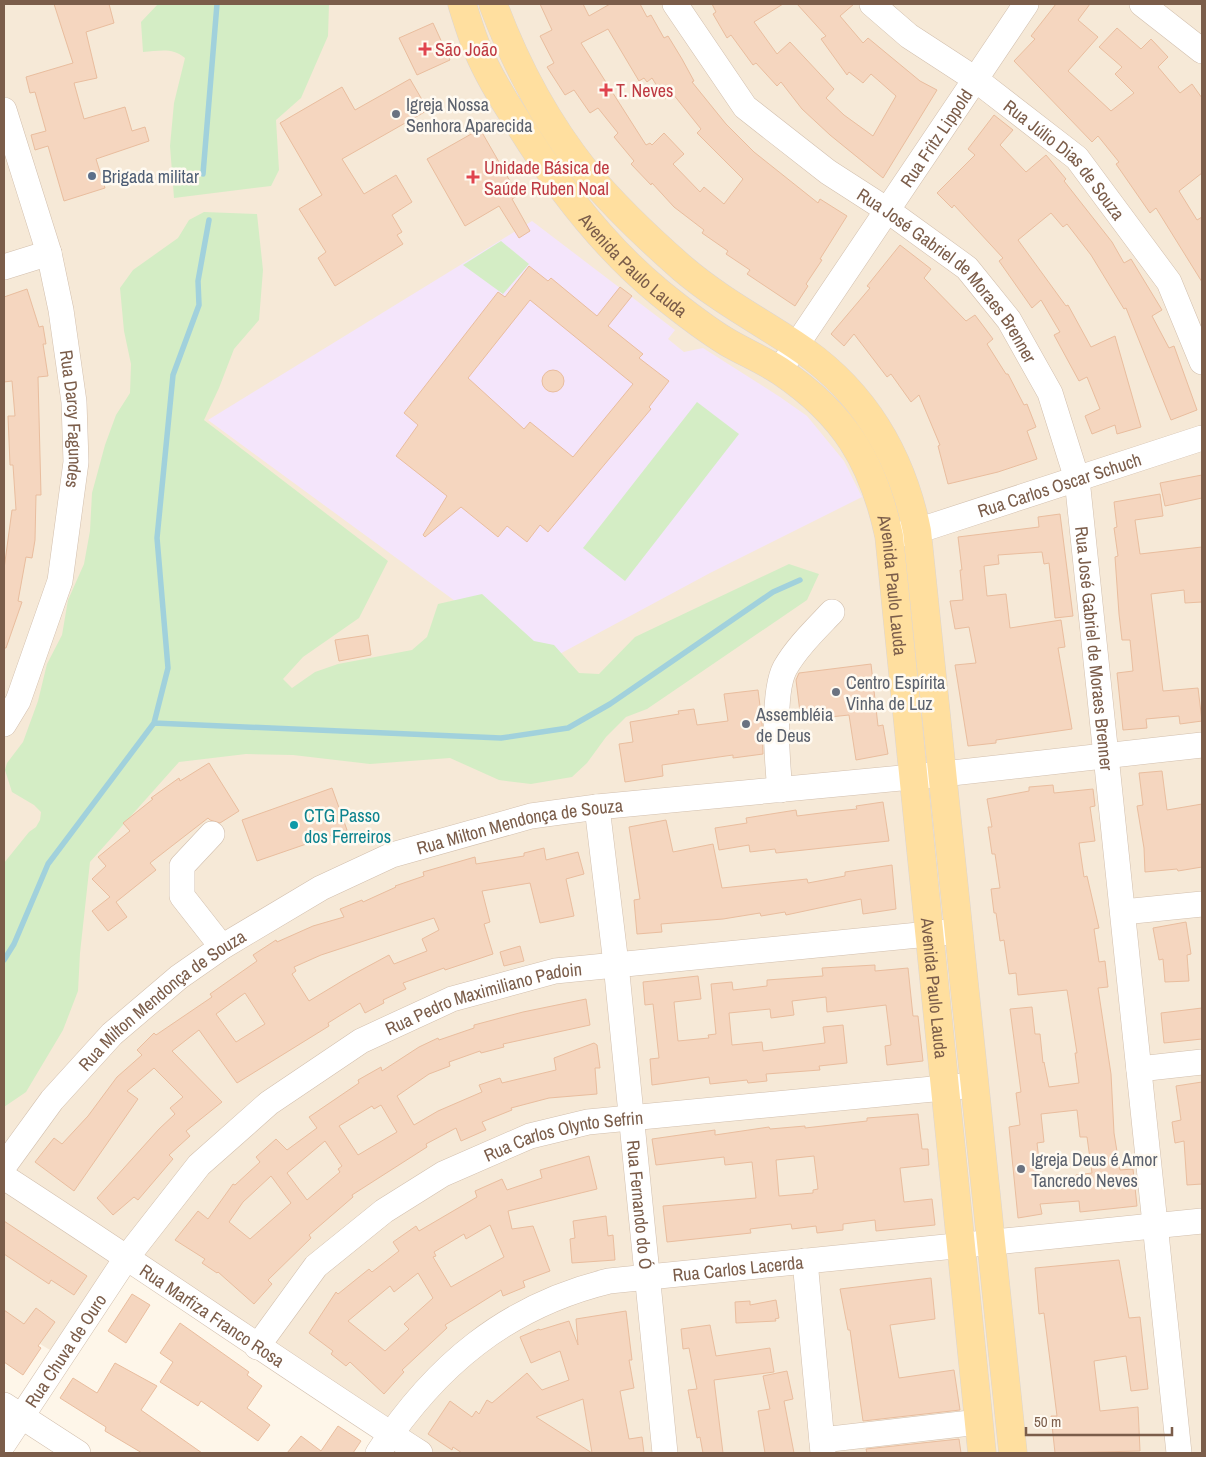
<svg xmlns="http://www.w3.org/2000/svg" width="1206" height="1457" font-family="'Archivo Narrow',sans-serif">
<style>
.residential{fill:#f6e9d7}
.education{fill:#f4e5fb}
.green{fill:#d4edc5}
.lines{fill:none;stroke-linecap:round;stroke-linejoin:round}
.stream{stroke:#a1d1dc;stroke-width:5.5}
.building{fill:#f5d6bf;stroke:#e9bd9e;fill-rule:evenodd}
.minor-casing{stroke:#d2bfad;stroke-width:26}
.major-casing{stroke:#ddd5d0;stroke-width:29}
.minor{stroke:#fff;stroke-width:25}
.major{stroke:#ffdf9f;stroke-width:28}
.health-dot{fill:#e0444e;stroke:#fffaf1;stroke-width:2}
.worship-dot{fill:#6b7280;stroke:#fffaf1;stroke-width:2}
.service-dot{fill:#5c6f8a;stroke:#fffaf1;stroke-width:2}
.culture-dot{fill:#0f9aa8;stroke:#fffaf1;stroke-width:2}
.labels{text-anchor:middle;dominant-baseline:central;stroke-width:5;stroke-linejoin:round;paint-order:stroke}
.health-label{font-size:18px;fill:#be3a42;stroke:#fffaf1;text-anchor:start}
.worship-label{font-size:18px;fill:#5b616d;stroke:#fffaf1;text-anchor:start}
.street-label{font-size:18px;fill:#7b5d4a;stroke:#fffaf1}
.service-label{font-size:18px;fill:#4e5e75;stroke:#fffaf1;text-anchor:start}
.culture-label{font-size:18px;fill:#0d838f;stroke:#fffaf1;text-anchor:start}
</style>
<rect width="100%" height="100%" fill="#fef6e9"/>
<path class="residential" d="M 4,4 L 1202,4 L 1202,1453 L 420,1453 L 127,1257 L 109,1267 L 50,1350 L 4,1322 Z"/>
<path class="education" d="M 532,221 L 675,330 L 668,339 L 684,352 L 703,348 L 780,397 L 807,416 L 844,461 L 862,497 L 710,573 L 541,664 L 208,420 Z"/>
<path class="green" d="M 158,4 L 329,4 L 328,36 L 301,98 L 276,120 L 279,170 L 271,186 L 174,198 L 170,146 L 174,103 L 185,58 C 172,47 159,51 143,52 L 141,22 Z
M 204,212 L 257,214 L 263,270 L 259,320 L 234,349 L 219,388 L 204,420 L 388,561 L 359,618 L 303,657 L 283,679 L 292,688 L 315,672 L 338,664 L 412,650 L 427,637 L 438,604 L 482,594 L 534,641 L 554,645 L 579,673 L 599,674 L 635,637 L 789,564 L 819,574 L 807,600 L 647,709 L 626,717 L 606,737 L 587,763 L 572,777 L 531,784 L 499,780 L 450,758 L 370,764 L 293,755 L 246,754 L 179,762 L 90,862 L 80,953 L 78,991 L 63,1030 L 26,1092 L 4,1107 L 4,863 L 29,832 L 36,827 L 40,820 L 41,812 L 34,805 L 12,792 L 5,770 L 7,763 L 23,742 L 38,701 L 47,664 L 62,635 L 68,600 L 84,564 L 90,531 L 92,493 L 105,445 L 116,415 L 130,393 L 131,364 L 124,331 L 120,288 L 133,270 L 178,238 L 189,220 Z
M 501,241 L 529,264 L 503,294 L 463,265 Z
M 697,402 L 739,434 L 625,581 L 583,548 Z"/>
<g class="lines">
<path class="stream" d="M 203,174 L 217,4
M 154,723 L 501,738 L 568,728 L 610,704 L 773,592 L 800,580
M 4,960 L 14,944 L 48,864 L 154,723 L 168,668 L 157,538 L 173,375 L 199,305 L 198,281 L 209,220"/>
</g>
<path class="building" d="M 54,4 L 109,4 L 114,23 L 86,32 L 97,78 L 74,83 L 84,119 L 125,107 L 132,131 L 145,127 L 149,141 L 96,159 L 105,188 L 64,201 L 48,146 L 35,150 L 31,135 L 46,131 L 35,92 L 30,93 L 26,77 L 73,63 Z
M 540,4 L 583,4 L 589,16 L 610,4 L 640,4 L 647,17 L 651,15 L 664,38 L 668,36 L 682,59 L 694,81 L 692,82 L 726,124 L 754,152 L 818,203 L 820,199 L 847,216 L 820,259 L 822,260 L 806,284 L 808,286 L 795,306 L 747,274 L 750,270 L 726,254 L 728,251 L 702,233 L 704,230 L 674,207 L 652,183 L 651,185 L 631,164 L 634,161 L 614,137 L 618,133 L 598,108 L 590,113 L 574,90 L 565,95 L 547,67 L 554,63 L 540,36 L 552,30 ZM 608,29 L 639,81 L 644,78 L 647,82 L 652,78 L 665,99 L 673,94 L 701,129 L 697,133 L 743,179 L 724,204 L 704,187 L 700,192 L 673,164 L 684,154 L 664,133 L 652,145 L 650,143 L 646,145 L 581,43 Z
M 712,4 L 783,4 L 754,22 L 777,54 L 790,42 L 834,89 L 826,98 L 844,115 L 873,136 L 896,96 L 871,74 L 863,83 L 849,72 L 847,75 L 821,39 L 826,36 L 797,4 L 854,4 L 840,16 L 863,43 L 868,38 L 920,81 L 937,90 L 883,178 L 830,135 L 802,109 L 781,82 L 777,86 L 756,63 L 753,65 L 731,35 L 727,38 L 713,14 L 716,12 Z
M 1056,4 L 1090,4 L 1078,20 L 1098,37 L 1068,71 L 1111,111 L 1134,93 L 1115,74 L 1122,67 L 1099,47 L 1117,28 L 1141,49 L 1151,39 L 1168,57 L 1158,67 L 1180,93 L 1192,84 L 1202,98 L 1202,173 L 1179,191 L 1197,220 L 1202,217 L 1202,282 L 1156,208 L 1150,213 L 1116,164 L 1119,162 L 1098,136 L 1092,142 L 1014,61 L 1035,39 L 1031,36 Z
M 433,23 L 450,60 L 417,75 L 399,38 Z
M 410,79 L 428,110 L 342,159 L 364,194 L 396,175 L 412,202 L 392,215 L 402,232 L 397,235 L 403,244 L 335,286 L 318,258 L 326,252 L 299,209 L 322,195 L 280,123 L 342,87 L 355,110 Z
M 994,115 L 1013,130 L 1000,145 L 1026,172 L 1046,155 L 1066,179 L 1064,181 L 1112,242 L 1124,263 L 1131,259 L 1162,310 L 1152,316 L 1169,348 L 1174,346 L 1197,410 L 1171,420 L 1126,308 L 1124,309 L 1091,255 L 1067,224 L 1063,227 L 1051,213 L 1018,240 L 1066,306 L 1068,305 L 1091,347 L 1115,336 L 1141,427 L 1117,434 L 1115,425 L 1092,434 L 1085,416 L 1100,409 L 1087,377 L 1079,381 L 1054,335 L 1060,332 L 1041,300 L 1032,308 L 999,261 L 1003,258 L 954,205 L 952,208 L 937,193 L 975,155 L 968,149 Z
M 480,129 L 518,195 L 512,199 L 530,231 L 519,238 L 499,206 L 465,226 L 427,159 Z
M 900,245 L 931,269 L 924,278 L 966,321 L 975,315 L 993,339 L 987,344 L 1006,374 L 1008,374 L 1024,405 L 1027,404 L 1036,427 L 1027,431 L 1037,459 L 998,472 L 948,484 L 938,446 L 940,445 L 919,395 L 911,402 L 891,374 L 887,377 L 854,334 L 844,346 L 831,334 L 870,288 L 867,286 Z
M 529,266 L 548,281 L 551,278 L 597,316 L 620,287 L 632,296 L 608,326 L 643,354 L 639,358 L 669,381 L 649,407 L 651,409 L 548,532 L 540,525 L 527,542 L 507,526 L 498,537 L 461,507 L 425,537 L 423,535 L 447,496 L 396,456 L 418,425 L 404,413 L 498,292 L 505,297 ZM 530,300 L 633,384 L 573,457 L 530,422 L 524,429 L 468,378 Z
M 27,289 L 39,327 L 43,326 L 46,344 L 43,344 L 48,376 L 38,377 L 41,495 L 36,495 L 35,540 L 32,558 L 26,557 L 18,601 L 22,602 L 6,648 L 4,648 L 4,569 L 12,510 L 16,510 L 13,465 L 10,465 L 8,416 L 15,416 L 12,381 L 4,382 L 4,297 Z
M542 381a11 11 0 1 1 22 0a11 11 0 1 1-22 0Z
M 1202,475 L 1202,498 L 1165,506 L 1160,483 Z
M 1160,494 L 1163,516 L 1135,520 L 1140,554 L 1202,547 L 1202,602 L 1185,603 L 1184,590 L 1151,594 L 1163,691 L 1198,688 L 1202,721 L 1180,724 L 1179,716 L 1146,719 L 1147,728 L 1123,730 L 1117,673 L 1133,671 L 1130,640 L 1122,640 L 1119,614 L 1115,557 L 1118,556 L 1114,528 L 1117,527 L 1114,502 Z
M 1060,514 L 1073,616 L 1055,618 L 1049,563 L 1044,564 L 1042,552 L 998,555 L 999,564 L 984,566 L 987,596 L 1006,594 L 1010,628 L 1061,620 L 1065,647 L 1058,648 L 1072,729 L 996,740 L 996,743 L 968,746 L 955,665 L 976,663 L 969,627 L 955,629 L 950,601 L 963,600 L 960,570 L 962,570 L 958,537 L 1039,527 L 1038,517 Z
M 368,635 L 371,655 L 339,661 L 335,640 Z
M 871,664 L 878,726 L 883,725 L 888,754 L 856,760 L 849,715 L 801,720 L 796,680 L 799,673 Z
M 758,690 L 762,722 L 763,754 L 733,758 L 733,755 L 662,765 L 663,776 L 625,782 L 619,744 L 633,742 L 630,722 L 679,714 L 678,711 L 694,709 L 697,725 L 728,721 L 724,694 Z
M 209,763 L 239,811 L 220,823 L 210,820 L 208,818 L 150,863 L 156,870 L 116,902 L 127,917 L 108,931 L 92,911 L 110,897 L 92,879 L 106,866 L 98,857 L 130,831 L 123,823 L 153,799 L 151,798 L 179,778 L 180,781 Z
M 1162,771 L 1167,810 L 1202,804 L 1202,867 L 1178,871 L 1177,869 L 1145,872 L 1144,848 L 1137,806 L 1143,805 L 1139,773 Z
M 1053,785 L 1054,793 L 1093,789 L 1095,806 L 1090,807 L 1095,841 L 1079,843 L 1084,877 L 1087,876 L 1099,928 L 1094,929 L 1099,962 L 1105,961 L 1108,987 L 1098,988 L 1111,1074 L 1114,1133 L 1120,1170 L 1133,1169 L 1137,1206 L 1080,1212 L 1079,1201 L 1040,1204 L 1042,1214 L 1018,1218 L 1009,1127 L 1020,1125 L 1016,1093 L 1021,1092 L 1010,1009 L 1032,1007 L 1035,1034 L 1040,1034 L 1043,1063 L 1044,1062 L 1049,1087 L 1079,1083 L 1075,1053 L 1077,1053 L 1067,990 L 1018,995 L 1016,973 L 1009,974 L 1004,940 L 1000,941 L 996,913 L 994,913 L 991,889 L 1000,888 L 995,854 L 992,854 L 988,827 L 992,827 L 987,799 L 1029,791 L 1029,787 ZM 1077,1110 L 1080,1137 L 1087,1137 L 1092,1173 L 1076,1175 L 1077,1183 L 1042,1186 L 1037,1143 L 1044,1142 L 1041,1114 Z
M 332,788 L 347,830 L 257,861 L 242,820 Z
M 883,802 L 889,841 L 776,853 L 775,849 L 750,852 L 749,845 L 719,850 L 715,828 L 747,823 L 746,818 L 796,810 L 797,816 L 837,811 L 857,809 L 856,806 Z
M 666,820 L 673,852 L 713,844 L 722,888 L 807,879 L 808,883 L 845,876 L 845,872 L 892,865 L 896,909 L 863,914 L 861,899 L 786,915 L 785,912 L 761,916 L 760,913 L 723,919 L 661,924 L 662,932 L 637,934 L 634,900 L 640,899 L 629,827 Z
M 544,848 L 546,860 L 578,852 L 584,874 L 566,879 L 574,916 L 540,923 L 530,883 L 482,891 L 490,922 L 484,924 L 493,954 L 445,970 L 444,968 L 403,983 L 406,989 L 383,1000 L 384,1003 L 365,1013 L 360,1003 L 328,1023 L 329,1026 L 237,1083 L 199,1030 L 172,1051 L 222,1102 L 186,1131 L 190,1136 L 169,1155 L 173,1159 L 138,1200 L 134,1197 L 113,1215 L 97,1198 L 159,1129 L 175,1114 L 170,1108 L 183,1097 L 154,1068 L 127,1091 L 138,1099 L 74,1191 L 35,1162 L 54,1138 L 62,1144 L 88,1116 L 117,1077 L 142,1055 L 137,1050 L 154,1033 L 156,1035 L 212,997 L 210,994 L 257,961 L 253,955 L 276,940 L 277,942 L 313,926 L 344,917 L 340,909 L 362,900 L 363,902 L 396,887 L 395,886 L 424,876 L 423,872 L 475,857 L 476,864 L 524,856 L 524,853 ZM 434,918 L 439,930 L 422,939 L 427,951 L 394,964 L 389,955 L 352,975 L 309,1001 L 292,974 L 296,971 L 294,967 L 321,955 ZM 245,993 L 265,1024 L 236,1042 L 216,1014 Z
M 1186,922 L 1191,954 L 1187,955 L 1189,981 L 1165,982 L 1163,959 L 1159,960 L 1153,928 Z
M 520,946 L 524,961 L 504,966 L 500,952 Z
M 875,965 L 875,971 L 908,968 L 913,1016 L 918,1016 L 923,1061 L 887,1065 L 885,1046 L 891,1045 L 886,1005 L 827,1012 L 826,997 L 792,1001 L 794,1015 L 771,1018 L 770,1009 L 729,1013 L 732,1045 L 762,1042 L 763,1051 L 825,1043 L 823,1027 L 843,1025 L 847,1063 L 819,1066 L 820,1070 L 766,1074 L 767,1081 L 748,1083 L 747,1080 L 710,1084 L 709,1077 L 652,1085 L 650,1059 L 659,1058 L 653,1004 L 645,1005 L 643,982 L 698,976 L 701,999 L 674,1002 L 678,1041 L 709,1038 L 708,1035 L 716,1034 L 711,984 L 732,982 L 733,990 L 767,986 L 767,980 L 823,976 L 822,968 Z
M 586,999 L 590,1025 L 503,1044 L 504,1047 L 481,1053 L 480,1051 L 449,1062 L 450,1066 L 429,1074 L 397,1096 L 414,1125 L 438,1111 L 482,1092 L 479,1085 L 500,1078 L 502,1083 L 556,1070 L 554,1058 L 594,1043 L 597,1045 L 600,1068 L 595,1068 L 597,1094 L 549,1098 L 511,1108 L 512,1110 L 482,1122 L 486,1130 L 461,1141 L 456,1128 L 426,1144 L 427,1147 L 352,1195 L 353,1197 L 309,1235 L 311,1238 L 268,1280 L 272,1284 L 254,1304 L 218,1272 L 217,1273 L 202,1263 L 205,1259 L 175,1240 L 198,1211 L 208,1219 L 233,1184 L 235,1185 L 260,1162 L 256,1157 L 276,1139 L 287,1150 L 317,1128 L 309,1117 L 359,1083 L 358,1080 L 381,1067 L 382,1071 L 419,1047 L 438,1038 L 439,1040 L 474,1028 L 474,1025 L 523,1012 ZM 381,1105 L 397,1132 L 358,1155 L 339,1126 L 372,1106 L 374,1109 ZM 325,1141 L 342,1166 L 338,1169 L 340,1172 L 307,1200 L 287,1173 ZM 271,1176 L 291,1203 L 250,1239 L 229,1222 L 243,1202 Z
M 1202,1008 L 1202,1039 L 1164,1043 L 1161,1013 Z
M 1202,1082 L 1202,1184 L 1187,1185 L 1184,1141 L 1175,1143 L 1172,1122 L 1181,1120 L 1176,1086 Z
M 918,1114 L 922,1149 L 928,1149 L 929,1165 L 900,1168 L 904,1202 L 932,1199 L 935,1225 L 876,1231 L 875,1220 L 843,1224 L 843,1230 L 817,1233 L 816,1226 L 792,1229 L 791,1224 L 750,1229 L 751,1233 L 667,1242 L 663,1206 L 756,1198 L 752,1162 L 725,1165 L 724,1157 L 656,1165 L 652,1139 L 715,1130 L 715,1135 L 769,1127 L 770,1129 L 805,1126 L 805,1128 L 867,1121 L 867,1118 ZM 814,1156 L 818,1189 L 813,1190 L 813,1193 L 779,1196 L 776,1160 Z
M 589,1156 L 597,1189 L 508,1211 L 512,1229 L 533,1226 L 550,1271 L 523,1281 L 525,1287 L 503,1296 L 501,1290 L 445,1325 L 447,1328 L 402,1370 L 404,1372 L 384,1394 L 350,1362 L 346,1366 L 331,1354 L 333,1351 L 309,1333 L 336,1292 L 338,1294 L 369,1269 L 372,1272 L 399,1251 L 393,1242 L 416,1226 L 419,1231 L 477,1197 L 475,1191 L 502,1179 L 507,1190 L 542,1178 L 540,1170 ZM 490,1225 L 504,1257 L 451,1287 L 433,1257 L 436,1256 L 434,1252 L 464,1234 L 466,1239 ZM 418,1273 L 433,1298 L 404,1324 L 409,1329 L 385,1351 L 348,1321 L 390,1286 L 394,1292 Z
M 606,1216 L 608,1236 L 613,1235 L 615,1260 L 572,1263 L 570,1239 L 575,1238 L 573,1221 Z
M 4,1221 L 87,1276 L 74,1295 L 51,1280 L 49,1284 L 4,1254 Z
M 1119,1260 L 1129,1318 L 1140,1317 L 1148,1389 L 1131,1391 L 1126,1356 L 1094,1361 L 1100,1411 L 1138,1407 L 1140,1451 L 1055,1453 L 1051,1416 L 1057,1416 L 1044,1313 L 1039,1314 L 1035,1268 Z
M 931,1278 L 935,1319 L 890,1325 L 899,1378 L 954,1370 L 960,1410 L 863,1421 L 850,1330 L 848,1330 L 840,1289 Z
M 132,1294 L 150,1305 L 126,1343 L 108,1331 Z
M 776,1300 L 779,1318 L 775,1319 L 776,1321 L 736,1323 L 735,1302 L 750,1301 L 750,1305 Z
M 36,1308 L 55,1322 L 38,1346 L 41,1348 L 23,1375 L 4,1362 L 4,1310 L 24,1324 Z
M 626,1311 L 632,1360 L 629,1360 L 634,1388 L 620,1391 L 629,1439 L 642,1437 L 644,1453 L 592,1453 L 583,1399 L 536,1417 L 592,1453 L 462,1453 L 453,1447 L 452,1450 L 428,1434 L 450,1401 L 472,1417 L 476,1411 L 479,1414 L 487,1400 L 492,1403 L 527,1373 L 542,1390 L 569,1380 L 560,1351 L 531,1363 L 520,1337 L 539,1329 L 540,1330 L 569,1321 L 578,1345 L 576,1319 Z
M 180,1323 L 249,1372 L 247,1375 L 262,1386 L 247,1408 L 270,1425 L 258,1441 L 201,1401 L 198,1406 L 160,1382 L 173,1362 L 160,1353 Z
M 710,1325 L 716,1356 L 770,1348 L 774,1372 L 714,1380 L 723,1453 L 703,1453 L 700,1437 L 697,1438 L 688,1390 L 697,1389 L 689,1348 L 683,1349 L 681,1329 Z
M 115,1363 L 157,1386 L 141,1410 L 202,1453 L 142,1453 L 105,1431 L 106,1427 L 60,1398 L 73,1378 L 97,1393 Z
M 787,1371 L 793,1399 L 784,1401 L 794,1453 L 765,1453 L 758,1411 L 770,1409 L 763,1376 Z
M 338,1426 L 361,1441 L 353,1453 L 287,1453 L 301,1436 L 321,1451 Z
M 959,1439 L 961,1453 L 867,1453 L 866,1449 Z"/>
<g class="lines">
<defs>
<g id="minor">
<path id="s1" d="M 675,4 L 745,107 L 828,172 L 887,210 L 967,268 L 1009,320 L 1050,393 L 1077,479 L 1179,1453"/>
<path id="s2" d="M 872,4 L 909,36 L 975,79 L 1077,158 L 1169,282 L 1202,362"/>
<path d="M 1142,4 L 1202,51"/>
<path id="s3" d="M 4,110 L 49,253 L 61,310 L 74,402 L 76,462 L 60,581 L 18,701 L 4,724"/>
<path d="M 4,267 L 49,253"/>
<path id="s4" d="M 779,371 L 1026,4"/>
<path id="s5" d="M 896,535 L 917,531 L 1202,438"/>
<path d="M 780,790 C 777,761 772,692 785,668 C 797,647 816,629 832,612"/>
<path id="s6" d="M 597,807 L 616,964 L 665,1453"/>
<path d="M 212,834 L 182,866 L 182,896 L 222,947"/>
<path d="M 1123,912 L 1202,904"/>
<path d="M 1139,1069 L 1202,1062"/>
<path id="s7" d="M 4,1166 L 52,1100 L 112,1034 L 179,977 L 222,947 L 321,888 L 392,855 L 531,816 L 597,807 L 943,774 L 1202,745"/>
<path id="s8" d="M 4,1177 C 143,1267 280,1362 420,1453"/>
<path d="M 805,1261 L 823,1453"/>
<path id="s9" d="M 257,1347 L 316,1266 L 384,1211 L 443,1174 L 530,1136 L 588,1122 L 975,1085"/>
<path d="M 4,1405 L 78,1453"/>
<path d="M 822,1440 L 979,1422"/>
<path id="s10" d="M 4,1443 L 127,1257 L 199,1165 L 269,1103 L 361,1041 L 452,999 L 555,971 L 959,931"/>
<path id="s11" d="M 378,1453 C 435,1366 506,1306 609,1281 L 1202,1221"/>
</g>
<g id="major">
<path id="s12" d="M 462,4 C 466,17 470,30 475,43 C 484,68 498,91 512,113 C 552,179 600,244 660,293 C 681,310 704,328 727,342 C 744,352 763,360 780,371 C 844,414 873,461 889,536 L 982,1453"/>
<path d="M 493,4 C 515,63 546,122 586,172 C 614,206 649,239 682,268 C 717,298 756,319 794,344 C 863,389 901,453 917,531 L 1013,1453"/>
</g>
</defs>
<use href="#minor" class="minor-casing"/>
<use href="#major" class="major-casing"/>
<use href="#minor" class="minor"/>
<use href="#major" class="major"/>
</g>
<g class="health-dot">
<path d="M422.5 41.5h5v5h5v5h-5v5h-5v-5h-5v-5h5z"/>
<path d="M603.5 82.5h5v5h5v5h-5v5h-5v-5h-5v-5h5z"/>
<path d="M470.5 169.5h5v5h5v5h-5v5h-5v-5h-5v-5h5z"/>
</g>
<g class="worship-dot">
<circle cx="396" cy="114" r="5"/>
<circle cx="836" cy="692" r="5"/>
<circle cx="746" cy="724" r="5"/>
<circle cx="1021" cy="1169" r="5"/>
</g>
<circle class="service-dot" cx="92" cy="176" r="5"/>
<circle class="culture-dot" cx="294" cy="825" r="5"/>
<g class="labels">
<g class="health-label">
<text x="435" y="49">São João</text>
<text x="616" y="90">T. Neves</text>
<text x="484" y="167">Unidade Básica de<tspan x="484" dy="21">Saúde Ruben Noal</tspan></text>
</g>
<g class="worship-label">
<text x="406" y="104">Igreja Nossa<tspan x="406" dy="21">Senhora Aparecida</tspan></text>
<text x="846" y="682">Centro Espírita<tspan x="846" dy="21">Vinha de Luz</tspan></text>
<text x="756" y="714">Assembléia<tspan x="756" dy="21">de Deus</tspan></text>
<text x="1031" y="1159">Igreja Deus é Amor<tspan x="1031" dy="21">Tancredo Neves</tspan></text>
</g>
<g class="street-label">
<text stroke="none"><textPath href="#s4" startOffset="281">Rua Fritz Lippold</textPath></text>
<text stroke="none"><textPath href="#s2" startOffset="249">Rua Júlio Dias de Souza</textPath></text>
<text stroke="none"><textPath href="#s12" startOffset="316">Avenida Paulo Lauda</textPath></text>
<text stroke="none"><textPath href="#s1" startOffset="390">Rua José Gabriel de Moraes Brenner</textPath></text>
<text stroke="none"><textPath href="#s3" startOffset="318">Rua Darcy Fagundes</textPath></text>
<text stroke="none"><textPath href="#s5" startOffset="171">Rua Carlos Oscar Schuch</textPath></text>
<text stroke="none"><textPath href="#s12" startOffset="751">Avenida Paulo Lauda</textPath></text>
<text stroke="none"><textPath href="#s1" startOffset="810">Rua José Gabriel de Moraes Brenner</textPath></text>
<text stroke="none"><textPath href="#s7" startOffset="636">Rua Milton Mendonça de Souza</textPath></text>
<text stroke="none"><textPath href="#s12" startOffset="1156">Avenida Paulo Lauda</textPath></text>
<text stroke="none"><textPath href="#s10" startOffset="675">Rua Pedro Maximiliano Padoin</textPath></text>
<text stroke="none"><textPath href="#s7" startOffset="231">Rua Milton Mendonça de Souza</textPath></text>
<text stroke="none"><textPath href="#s9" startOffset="385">Rua Carlos Olynto Sefrin</textPath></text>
<text stroke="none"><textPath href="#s6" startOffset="400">Rua Fernando do Ó</textPath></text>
<text stroke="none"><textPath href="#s11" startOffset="425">Rua Carlos Lacerda</textPath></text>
<text stroke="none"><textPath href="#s8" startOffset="250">Rua Marfiza Franco Rosa</textPath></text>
<text stroke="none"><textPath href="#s10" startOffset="111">Rua Chuva de Ouro</textPath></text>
</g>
<g class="service-label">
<text x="102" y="176">Brigada militar</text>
</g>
<g class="culture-label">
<text x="304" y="815">CTG Passo<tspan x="304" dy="21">dos Ferreiros</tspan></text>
</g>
</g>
<rect width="1206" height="1457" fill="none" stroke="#7b5d4a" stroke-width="10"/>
<path d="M1026 1427v8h146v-8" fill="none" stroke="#7b5d4a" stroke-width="2.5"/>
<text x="1034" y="1427" font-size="15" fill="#7b5d4a" stroke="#fffaf1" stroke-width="4" paint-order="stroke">50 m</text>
</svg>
